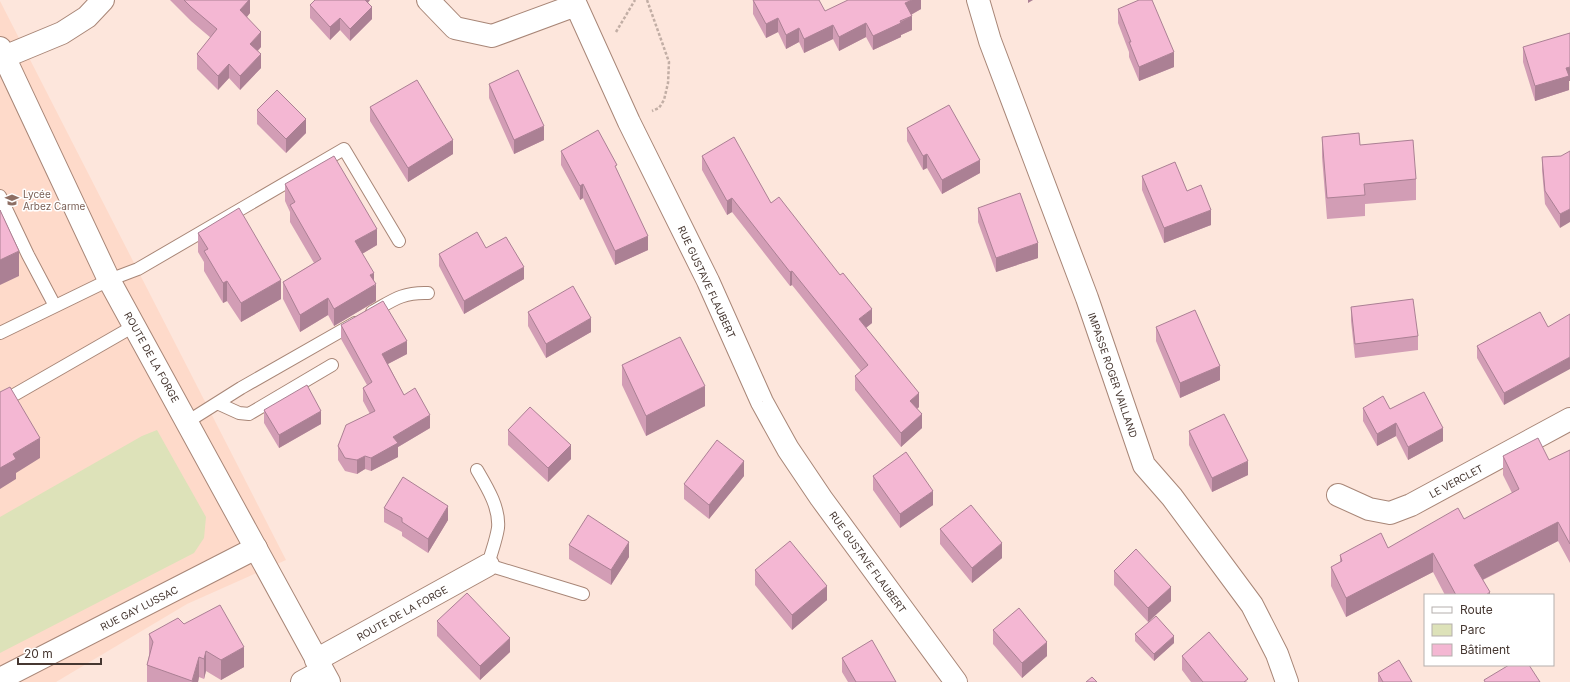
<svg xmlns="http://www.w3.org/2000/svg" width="1570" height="682" font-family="Inter,sans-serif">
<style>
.built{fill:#fedaca}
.green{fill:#dde2b9}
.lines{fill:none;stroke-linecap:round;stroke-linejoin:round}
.service-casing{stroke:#a88677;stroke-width:14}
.minor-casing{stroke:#a88677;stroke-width:24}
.secondary-casing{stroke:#a88677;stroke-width:24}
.path{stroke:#c2aea5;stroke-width:2.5;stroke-dasharray:3 2;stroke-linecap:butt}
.service{stroke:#fff;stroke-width:12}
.minor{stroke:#fff;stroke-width:22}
.secondary{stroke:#fff;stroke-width:22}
.wall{fill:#d29db5}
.shaded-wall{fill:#ab8094}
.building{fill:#f4b7d3;stroke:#ab8094}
.labels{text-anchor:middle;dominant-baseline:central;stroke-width:3;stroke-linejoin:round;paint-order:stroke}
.education-label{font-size:10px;fill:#785e54;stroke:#fff;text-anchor:start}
.street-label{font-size:10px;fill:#463731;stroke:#fff}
</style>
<rect width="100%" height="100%" fill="#fde6dc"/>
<path class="built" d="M 0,1 L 286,560 L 187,604 L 56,682 L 0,682 Z"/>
<path class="green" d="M 157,430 L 206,517 L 204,538 L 194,553 L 0,653 L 0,517 L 142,436 Z"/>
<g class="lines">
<defs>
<path id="service" d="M 0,196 L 28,255 L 55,306
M 372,312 C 393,300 403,292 428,293
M 0,333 L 109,280 L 138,269 L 344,149 L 399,241
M 0,403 L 134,326
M 217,403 L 239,413 L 249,414 L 332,365
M 187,422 L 241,388 L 355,323
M 477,470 C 487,487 500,508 498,528 C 496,541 491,553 488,565 L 583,594"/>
<path id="minor" d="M 428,0 L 455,28 L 492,36 L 576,5 L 629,122 L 708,281 L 762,402 L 788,449 L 821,498 L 956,682
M 978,0 L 990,41 L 1087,298 L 1144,465 L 1172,497 L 1252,605 L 1277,654 L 1287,682
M 4,57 L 62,33 L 87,17 L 103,0
M 1338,495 L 1369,509 L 1390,513 L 1411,505 L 1570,419
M 316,660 L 488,565
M 0,679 L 256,548
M 302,682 L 322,671"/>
<path id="secondary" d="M 0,48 L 109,280 L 329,682"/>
</defs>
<use href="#service" class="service-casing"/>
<use href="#minor" class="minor-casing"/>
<use href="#secondary" class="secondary-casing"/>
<path class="path" d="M 647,0 L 669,62 L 668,83 L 664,100 L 659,108 L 652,111
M 616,32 L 635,0"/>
<use href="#service" class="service"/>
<use href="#minor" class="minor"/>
<use href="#secondary" class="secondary"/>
</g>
<path class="wall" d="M 170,0 L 250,0 L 250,13 L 247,17 L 261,47 L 258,51 L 261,68 L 240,90 L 229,78 L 218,90 L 197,69 L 197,54 L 211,38 L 191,21 Z
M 370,0 L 368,3 L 372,19 L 350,41 L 340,30 L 330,40 L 310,18 L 310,5 Z
M 753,0 L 825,11 L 921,0 L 921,9 L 911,15 L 912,30 L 901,35 L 901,37 L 873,50 L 866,37 L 839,51 L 833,39 L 804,53 L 799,42 L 786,49 L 778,32 L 766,38 L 753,14 Z
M 1118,9 L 1174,67 L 1139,81 L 1129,57 L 1129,52 L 1118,23 Z
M 1523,47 L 1569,81 L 1569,90 L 1535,101 L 1523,62 Z
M 489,84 L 544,140 L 514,154 L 489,98 Z
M 370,107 L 453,154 L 408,182 L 370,121 Z
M 257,110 L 306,133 L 286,153 L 257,124 Z
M 907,128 L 980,173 L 942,194 L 927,168 L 923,170 L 907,141 Z
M 1322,137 L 1360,145 L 1416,179 L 1416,200 L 1365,204 L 1365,216 L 1327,219 L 1322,157 Z
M 561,151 L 617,170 L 648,250 L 615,265 L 583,198 L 580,200 L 561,165 Z
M 702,156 L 771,203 L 872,323 L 866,328 L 919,407 L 917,409 L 922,428 L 901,447 L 855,390 L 855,376 L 861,371 L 792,285 L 790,286 L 732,212 L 727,215 L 702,170 Z
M 1561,156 L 1560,228 L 1545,204 L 1542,170 L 1542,157 Z
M 1142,176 L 1187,191 L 1211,225 L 1164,243 L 1142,190 Z
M 285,184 L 377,245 L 362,254 L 374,281 L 376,301 L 334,326 L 328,315 L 300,332 L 283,299 L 283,282 L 314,263 L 290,222 L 290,212 L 285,201 Z
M 978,208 L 1038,258 L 996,272 L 978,222 Z
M 198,233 L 281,299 L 241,322 L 227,301 L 223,303 L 204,271 L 204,262 L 198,252 Z
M 486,248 L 524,279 L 464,314 L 439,266 L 439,254 Z
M 1351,307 L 1418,336 L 1418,350 L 1355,358 L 1351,321 Z
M 528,312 L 591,332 L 546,358 L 528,326 Z
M 341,325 L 407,354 L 388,364 L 404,395 L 430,428 L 398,447 L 398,457 L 371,471 L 365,469 L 357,474 L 345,471 L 338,460 L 338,446 L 370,414 L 363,401 L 363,388 L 367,385 L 341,339 Z
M 1156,327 L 1220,380 L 1180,398 L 1156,341 Z
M 1548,327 L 1504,405 L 1477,358 L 1477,346 Z
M 622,365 L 705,406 L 646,436 L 622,385 Z
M 1363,408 L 1390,409 L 1443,441 L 1408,460 L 1396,436 L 1377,446 L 1363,421 Z
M 264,410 L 321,424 L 279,448 L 264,423 Z
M 508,430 L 571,459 L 548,482 L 508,445 Z
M 1189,431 L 1248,475 L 1212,492 L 1189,445 Z
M 1570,450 L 1570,563 L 1558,541 L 1483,580 L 1490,595 L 1445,595 L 1433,572 L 1346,617 L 1331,586 L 1331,567 L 1340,562 L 1340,555 L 1388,548 L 1464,519 L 1512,493 L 1503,475 L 1503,456 L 1549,460 Z
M 744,476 L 709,519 L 684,499 L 684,484 Z
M 873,476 L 933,505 L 900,528 L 873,490 Z
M 384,508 L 448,520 L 428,553 L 402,536 L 402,532 L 384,522 Z
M 940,529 L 1002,558 L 972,583 L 940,544 Z
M 569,545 L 629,557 L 611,585 L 569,559 Z
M 755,570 L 827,600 L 792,630 L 755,585 Z
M 1114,571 L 1171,601 L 1148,622 L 1114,585 Z
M 437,621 L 510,652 L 480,680 L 437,636 Z
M 184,624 L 244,667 L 221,680 L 206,671 L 204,679 L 199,677 L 198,682 L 147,682 L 147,665 L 149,656 L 149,634 Z
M 993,630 L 1047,656 L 1022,678 L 993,644 Z
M 1135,634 L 1174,643 L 1154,661 L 1135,641 Z
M 1182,656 L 1248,682 L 1191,682 L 1182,670 Z
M 842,658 L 896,682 L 848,682 L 842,672 Z
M 1378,673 L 1412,682 L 1378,682 Z"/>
<path class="shaded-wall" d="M 249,0 L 250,0 L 250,13 L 240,25 L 240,10 Z
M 361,0 L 370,0 L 361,9 Z
M 912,0 L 921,0 L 921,9 L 905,18 L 905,3 Z
M 1028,0 L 1033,0 L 1028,3 Z
M 372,7 L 372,19 L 350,41 L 350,29 Z
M 912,16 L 912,30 L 901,35 L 901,37 L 873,50 L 873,36 Z
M 340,18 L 340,30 L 330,40 L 330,27 Z
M 778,18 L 778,32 L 766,38 L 766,24 Z
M 866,23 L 866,37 L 839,51 L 839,37 Z
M 833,25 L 833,39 L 804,53 L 804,39 Z
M 799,28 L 799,42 L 786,49 L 786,35 Z
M 261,32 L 261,47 L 250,58 L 250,44 Z
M 1174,52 L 1174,67 L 1139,81 L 1139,67 Z
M 261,54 L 261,68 L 240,90 L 240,76 Z
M 229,64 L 229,78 L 218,90 L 218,76 Z
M 1570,67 L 1570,81 L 1569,81 L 1569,90 L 1535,101 L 1535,86 L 1566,68 Z
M 306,119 L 306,133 L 286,153 L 286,139 Z
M 544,126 L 544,140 L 514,154 L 514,140 Z
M 453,140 L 453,154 L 408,182 L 408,168 Z
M 927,154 L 927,168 L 923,170 L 923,156 Z
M 980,160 L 980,173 L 942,194 L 942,180 Z
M 583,184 L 583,198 L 580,200 L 580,186 Z
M 732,198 L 732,212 L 727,215 L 727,201 Z
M 1570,209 L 1570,222 L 1560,228 L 1560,214 Z
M 1211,210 L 1211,225 L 1164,243 L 1164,228 Z
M 377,229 L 377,245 L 355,258 L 355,241 Z
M 648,236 L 648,250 L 615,265 L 615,251 Z
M 1038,243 L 1038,258 L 996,272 L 996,258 Z
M 19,251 L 19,276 L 0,285 L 0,260 Z
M 524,267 L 524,279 L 464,314 L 464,301 Z
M 792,271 L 792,285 L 790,286 L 790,272 Z
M 374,273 L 374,286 L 376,284 L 376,301 L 334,326 L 334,309 L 370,275 Z
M 281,280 L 281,299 L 241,322 L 241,303 Z
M 227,281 L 227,301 L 223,303 L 223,283 Z
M 328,298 L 328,315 L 300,332 L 300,315 Z
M 872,309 L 872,323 L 859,333 L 859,319 Z
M 591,318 L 591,332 L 546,358 L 546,344 Z
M 407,341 L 407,354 L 382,367 L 382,354 Z
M 1570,357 L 1570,369 L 1504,405 L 1504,393 Z
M 1220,366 L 1220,380 L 1180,398 L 1180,383 Z
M 705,386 L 705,406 L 646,436 L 646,416 Z
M 919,393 L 919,407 L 910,415 L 910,401 Z
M 321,411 L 321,424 L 279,448 L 279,435 Z
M 922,414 L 922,428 L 901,447 L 901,433 Z
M 430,415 L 430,428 L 398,447 L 398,457 L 371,471 L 371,458 L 393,437 Z
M 1396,423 L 1396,436 L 1377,446 L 1377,434 Z
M 1443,428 L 1443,441 L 1408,460 L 1408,447 Z
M 40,438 L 40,458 L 16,473 L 16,479 L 0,489 L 0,468 L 13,454 Z
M 571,445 L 571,459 L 548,482 L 548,468 Z
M 365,456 L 365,469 L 357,474 L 357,460 Z
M 744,461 L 744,476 L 709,519 L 709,505 Z
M 1248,461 L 1248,475 L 1212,492 L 1212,478 Z
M 933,491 L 933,505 L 900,528 L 900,514 Z
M 448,506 L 448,520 L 428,553 L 428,539 Z
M 1558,522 L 1558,541 L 1474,584 L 1474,565 Z
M 629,542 L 629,557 L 611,585 L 611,570 Z
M 1002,543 L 1002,558 L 972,583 L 972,568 Z
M 1433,553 L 1433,572 L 1346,617 L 1346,598 Z
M 827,586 L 827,600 L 792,630 L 792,615 Z
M 1171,587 L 1171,601 L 1148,622 L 1148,608 Z
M 1490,592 L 1490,595 L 1486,595 Z
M 1174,636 L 1174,643 L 1154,661 L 1154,654 Z
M 510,638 L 510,652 L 480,680 L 480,666 Z
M 1047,642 L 1047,656 L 1022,678 L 1022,663 Z
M 244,647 L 244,667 L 221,680 L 221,660 Z
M 206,651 L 206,671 L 204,679 L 204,659 Z
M 199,657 L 199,677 L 198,682 L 192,682 Z"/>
<path class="building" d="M 184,0 L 249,0 L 240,10 L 261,32 L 250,44 L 261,54 L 240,76 L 229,64 L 218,76 L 197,54 L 217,29 L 191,7 Z
M 315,0 L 365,0 L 372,7 L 350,29 L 340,18 L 330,27 L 310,5 Z
M 753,0 L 819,0 L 825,11 L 848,0 L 912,0 L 905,3 L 912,16 L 900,21 L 901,23 L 873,36 L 866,23 L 839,37 L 833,25 L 804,39 L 799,28 L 786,35 L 778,18 L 766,24 Z
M 1139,0 L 1152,0 L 1174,52 L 1139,67 L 1129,42 L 1131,42 L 1118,9 Z
M 1570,33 L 1570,67 L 1566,68 L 1569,76 L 1535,86 L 1523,47 Z
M 518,70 L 544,126 L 514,140 L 489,84 Z
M 417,80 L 453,140 L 408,168 L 370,107 Z
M 277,90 L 306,119 L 286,139 L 257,110 Z
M 949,105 L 980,160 L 942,180 L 927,154 L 923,156 L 907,128 Z
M 598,130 L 617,165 L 615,166 L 648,236 L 615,251 L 583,184 L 580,186 L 561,151 Z
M 1359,133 L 1360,145 L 1413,140 L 1416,179 L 1364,184 L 1365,195 L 1327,198 L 1322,137 Z
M 734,137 L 771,203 L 779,197 L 840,275 L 843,273 L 872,309 L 859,319 L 919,393 L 910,401 L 922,414 L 901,433 L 855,376 L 868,365 L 792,271 L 790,272 L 732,198 L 727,201 L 702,156 Z
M 1570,151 L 1570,209 L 1560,214 L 1545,191 L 1542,157 L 1561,156 Z
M 334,156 L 377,229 L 355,241 L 374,273 L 370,275 L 376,284 L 334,309 L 328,298 L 300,315 L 283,282 L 321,259 L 290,205 L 295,202 L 285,184 Z
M 1175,162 L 1187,191 L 1201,185 L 1211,210 L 1164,228 L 1142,176 Z
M 1020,193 L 1038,243 L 996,258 L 978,208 Z
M 239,208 L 281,280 L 241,303 L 227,281 L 223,283 L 204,251 L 208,249 L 198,233 Z
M 0,210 L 19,251 L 0,260 Z
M 477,232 L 486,248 L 506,237 L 524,267 L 464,301 L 439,254 Z
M 573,286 L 591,318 L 546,344 L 528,312 Z
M 1413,299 L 1418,336 L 1355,344 L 1351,307 Z
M 383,301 L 407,341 L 382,354 L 404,395 L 415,388 L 430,415 L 393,437 L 398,443 L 371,458 L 365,456 L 357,460 L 345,458 L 338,446 L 346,425 L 375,411 L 363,388 L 372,382 L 341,325 Z
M 1195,310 L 1220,366 L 1180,383 L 1156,327 Z
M 1540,312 L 1548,327 L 1570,314 L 1570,357 L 1504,393 L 1477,346 Z
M 680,337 L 705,386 L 646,416 L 622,365 Z
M 307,385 L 321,411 L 279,435 L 264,410 Z
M 10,387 L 40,438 L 13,454 L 16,459 L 0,468 L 0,392 Z
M 1424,392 L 1443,428 L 1408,447 L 1396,423 L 1377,434 L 1363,408 L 1383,396 L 1390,409 Z
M 530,407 L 571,445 L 548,468 L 508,430 Z
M 1224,414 L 1248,461 L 1212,478 L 1189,431 Z
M 1538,438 L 1549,460 L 1570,450 L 1570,544 L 1558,522 L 1474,565 L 1490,592 L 1486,595 L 1456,595 L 1433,553 L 1346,598 L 1331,567 L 1342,561 L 1340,555 L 1381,533 L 1388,548 L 1458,508 L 1464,519 L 1519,489 L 1503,456 Z
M 717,440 L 744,461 L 709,505 L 684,484 Z
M 906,452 L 933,491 L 900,514 L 873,476 Z
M 403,477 L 448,506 L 428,539 L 402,522 L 402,518 L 384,508 Z
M 971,505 L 1002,543 L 972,568 L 940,529 Z
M 588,515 L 629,542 L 611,570 L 569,545 Z
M 790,541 L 827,586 L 792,615 L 755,570 Z
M 1136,549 L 1171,587 L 1148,608 L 1114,571 Z
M 467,593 L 510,638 L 480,666 L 437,621 Z
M 220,605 L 244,647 L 221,660 L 206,651 L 204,659 L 199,657 L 192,681 L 147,665 L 153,642 L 149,634 L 178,618 L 184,624 Z
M 1019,608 L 1047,642 L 1022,663 L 993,630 Z
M 1156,616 L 1174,636 L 1154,654 L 1135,634 Z
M 1209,632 L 1248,679 L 1244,682 L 1203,682 L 1182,656 Z
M 872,640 L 896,682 L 856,682 L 842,658 Z
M 1399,660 L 1412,682 L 1383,682 L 1378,673 Z
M 1509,665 L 1529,665 L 1540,682 L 1485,682 L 1484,680 Z
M 1092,677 L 1097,682 L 1086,682 Z"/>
<defs>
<symbol id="school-bare" viewBox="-9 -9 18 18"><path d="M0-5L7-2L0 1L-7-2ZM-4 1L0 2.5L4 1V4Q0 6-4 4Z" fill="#8d6e63" stroke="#fff" stroke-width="2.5" paint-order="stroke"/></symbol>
</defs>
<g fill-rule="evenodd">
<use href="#school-bare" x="2" y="190" width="20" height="20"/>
</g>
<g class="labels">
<g class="education-label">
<text x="23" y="194">Lycée<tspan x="23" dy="12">Arbez Carme</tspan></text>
</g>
<g class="street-label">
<text transform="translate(707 282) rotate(65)">RUE GUSTAVE FLAUBERT</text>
<text transform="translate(152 357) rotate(61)">ROUTE DE LA FORGE</text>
<text transform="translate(1113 375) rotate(71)">IMPASSE ROGER VAILLAND</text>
<text transform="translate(1456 481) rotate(-28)">LE VERCLET</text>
<text transform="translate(868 562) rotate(54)">RUE GUSTAVE FLAUBERT</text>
<text transform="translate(139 608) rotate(-27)">RUE GAY LUSSAC</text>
<text transform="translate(402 613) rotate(-29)">ROUTE DE LA FORGE</text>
</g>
</g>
<rect x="1424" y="594" width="130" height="72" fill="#ffffff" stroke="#b5afad"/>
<rect x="1432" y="607" width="20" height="6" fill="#ffffff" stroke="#b5afad"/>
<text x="1460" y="614" font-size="12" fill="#463731">Route</text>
<rect x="1432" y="624" width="20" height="12" fill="#dde2b9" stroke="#b5afad"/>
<text x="1460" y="634" font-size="12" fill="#463731">Parc</text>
<rect x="1432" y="644" width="20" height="12" fill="#f4b7d3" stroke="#b5afad"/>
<text x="1460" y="654" font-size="12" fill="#463731">Bâtiment</text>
<path d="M18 658v6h83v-6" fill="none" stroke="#463731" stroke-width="2"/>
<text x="24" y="658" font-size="12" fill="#463731" stroke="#ffffff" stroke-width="3" paint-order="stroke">20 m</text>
</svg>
